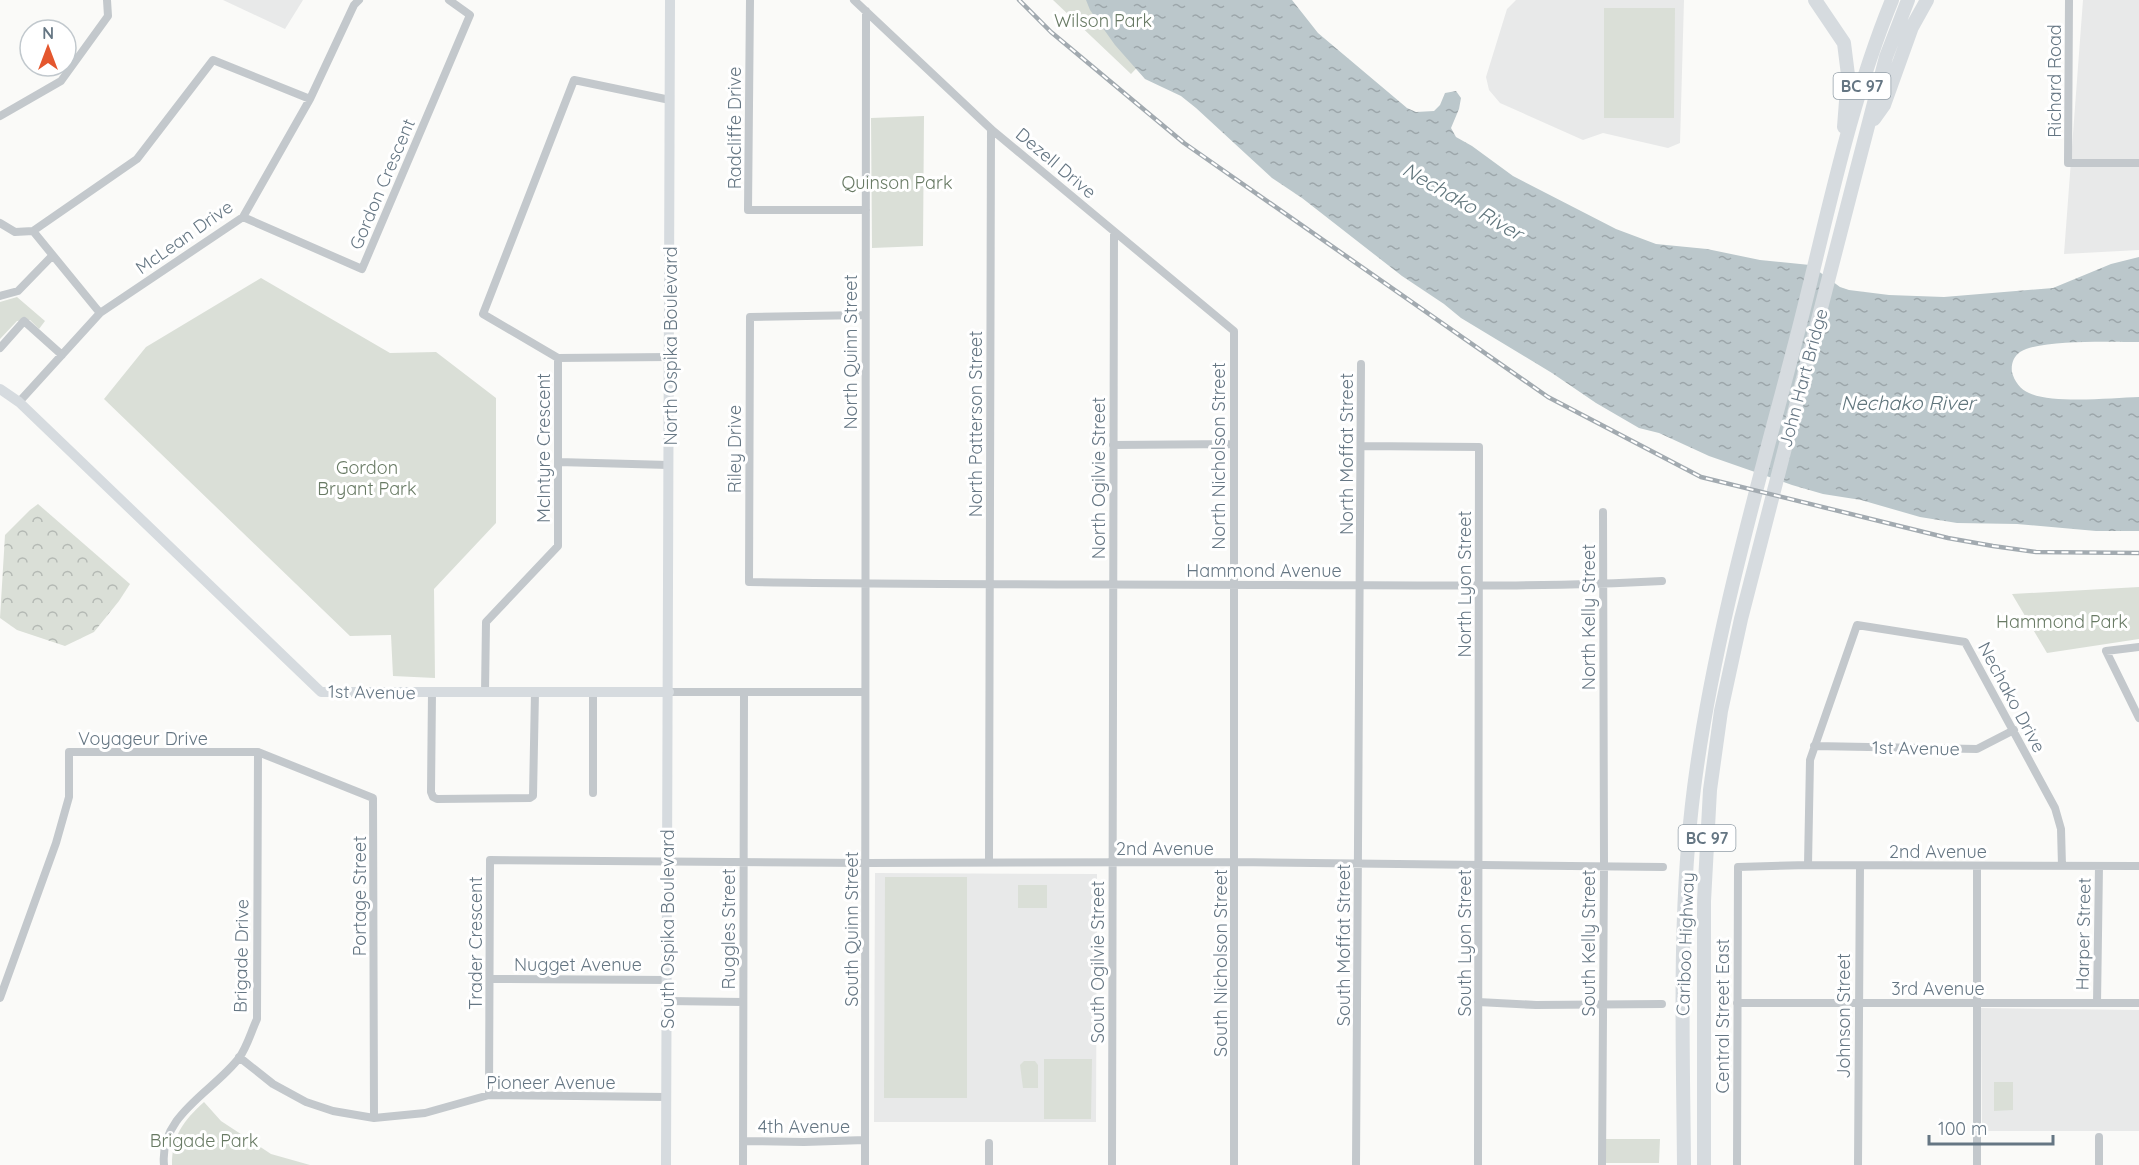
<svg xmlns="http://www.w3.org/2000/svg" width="2139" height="1165" font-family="Quicksand,sans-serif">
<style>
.built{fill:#e8e9e9}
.green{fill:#dadfd7}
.forest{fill:url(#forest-crowns)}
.water{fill:url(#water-ripples)}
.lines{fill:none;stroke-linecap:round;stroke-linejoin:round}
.street{stroke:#c3c8cc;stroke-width:8}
.secondary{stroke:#d6dbdf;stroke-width:10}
.highway{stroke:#d6dbdf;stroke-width:14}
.rail-casing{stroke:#a2aab0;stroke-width:4.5}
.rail{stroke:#fff;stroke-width:2;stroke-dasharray:7;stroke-linecap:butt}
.labels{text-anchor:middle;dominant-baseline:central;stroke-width:6;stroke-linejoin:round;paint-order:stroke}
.shield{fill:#fff;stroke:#939fa8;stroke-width:1.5}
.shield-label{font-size:16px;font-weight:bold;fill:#657683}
.park-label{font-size:18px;fill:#687a64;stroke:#fff}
.street-label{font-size:18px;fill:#657683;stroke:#fff}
.water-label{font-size:20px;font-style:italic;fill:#60757c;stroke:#fff}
</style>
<defs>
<pattern id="forest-crowns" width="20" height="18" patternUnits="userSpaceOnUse" patternTransform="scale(1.5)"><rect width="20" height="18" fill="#dadfd7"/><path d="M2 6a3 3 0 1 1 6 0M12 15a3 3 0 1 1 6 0" fill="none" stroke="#b4b9b4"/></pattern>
<pattern id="water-ripples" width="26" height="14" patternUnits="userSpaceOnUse" patternTransform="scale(1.5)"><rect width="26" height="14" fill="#bbc7cb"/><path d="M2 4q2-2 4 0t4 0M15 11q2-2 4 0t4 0" fill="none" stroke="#9ca6aa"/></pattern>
</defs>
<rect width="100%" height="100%" fill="#fafaf8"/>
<path class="built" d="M 223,0 L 303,0 L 285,29 Z
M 1516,0 L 1684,0 L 1680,143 L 1668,148 L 1603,133 L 1583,140 L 1500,103 L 1489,90 L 1486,77 L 1507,9 Z
M 2083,0 L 2139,0 L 2139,250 L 2064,254 Z
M 875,873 L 1097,874 L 1096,1122 L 874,1122 Z
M 1981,1008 L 2139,1010 L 2139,1131 L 1982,1131 Z"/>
<path class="green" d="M 1053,0 L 1116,0 L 1146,58 L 1131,74 Z
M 1604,8 L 1675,8 L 1674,118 L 1604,118 Z
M 924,116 L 923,246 L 872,248 L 871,118 Z
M 261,278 L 390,353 L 436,352 L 496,398 L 496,523 L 434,589 L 435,678 L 393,676 L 391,635 L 350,636 L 104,399 L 146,347 Z
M 17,297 L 45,321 L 39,329 L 30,320 L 17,321 L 0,339 L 0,302 Z
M 2139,587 L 2139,639 L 2047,653 L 2012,594 Z
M 885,877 L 967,877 L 967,1098 L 884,1098 Z
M 1018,885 L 1047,885 L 1047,908 L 1018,908 Z
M 1044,1059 L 1092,1059 L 1091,1119 L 1044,1119 Z
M 1024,1061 L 1035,1061 L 1038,1065 L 1038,1088 L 1023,1088 L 1020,1065 Z
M 1994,1082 L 2013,1082 L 2013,1110 L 1994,1111 Z
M 204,1102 L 221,1121 L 271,1154 L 310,1165 L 172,1165 C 172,1136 183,1121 204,1102 Z
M 1605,1139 L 1660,1139 L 1659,1163 L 1605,1163 Z"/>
<path class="forest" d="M 38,504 L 130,584 L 119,601 L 94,632 L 65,646 L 17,630 L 0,618 L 5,535 L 30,510 Z"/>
<path class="water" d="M 1086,0 L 1292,0 L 1318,33 L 1407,108 L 1416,112 L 1434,111 L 1440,105 L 1445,93 L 1456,91 L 1461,98 L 1459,109 L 1451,128 L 1456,137 L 1472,146 L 1513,176 L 1616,229 L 1656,244 L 1707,249 L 1760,260 L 1810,265 L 1840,287 L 1849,290 L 1889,295 L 1944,297 L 2053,288 L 2111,264 L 2139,257 L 2139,342 C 2113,342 2041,339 2020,352 C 2013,357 2011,365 2012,372 C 2014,381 2021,390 2029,393 C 2052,404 2112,398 2139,397 L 2139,531 L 2096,531 L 2017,524 L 1957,523 L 1920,517 L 1861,500 L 1823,494 L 1792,485 L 1709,456 L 1659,433 L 1639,428 L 1596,403 L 1552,373 L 1461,318 L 1444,304 L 1402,276 L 1302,198 L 1272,178 L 1196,108 L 1181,96 L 1145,79 L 1115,45 L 1090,10 Z"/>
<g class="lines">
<path class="street" d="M 750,0 L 748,210 L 866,210
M 854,0 L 991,129 L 1234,331 L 1234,1165
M 2069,0 L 2068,163 L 2139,163
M 0,116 L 61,81 L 108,16 L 107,0
M 243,217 L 362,269 L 470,15 L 449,0
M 0,223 L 15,232 L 33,231
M 33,231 L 137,159 L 213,60 L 310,99
M 33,231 L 100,313
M 0,296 L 18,291 L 52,256
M 865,315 L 750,317 L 749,582 C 927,585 1104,584 1282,585 C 1408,585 1536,588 1662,581
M 0,348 L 24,321 L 62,355
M 669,357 L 558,358 L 483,314 L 574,80 L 670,100
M 19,402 L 100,313 L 243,217 L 310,99 L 354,5 L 359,0
M 1113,445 L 1234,444
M 1361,446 L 1479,447 L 1478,1165
M 558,462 L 669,465
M 2139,647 L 2106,651 L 2139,718
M 432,692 L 431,792 L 433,797 L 437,799 L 530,798 L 533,796 L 535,692
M 669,692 L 865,692
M 485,693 L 486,622 L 558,546 L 558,358
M 1814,746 L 1977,749 L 2014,730
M 593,793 L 593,693
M 989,862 L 991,129
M 1808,865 L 1810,760 L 1857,625 L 1965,642 L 2055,808 L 2061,829 L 2062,866
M 490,979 L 667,980
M 0,998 L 56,843 L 69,797 L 69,752 L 258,752 L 373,798 L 374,1118
M 667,1001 L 743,1002
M 1478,1002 L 1536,1005 L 1662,1004
M 1737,1003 L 2139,1003
M 2097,1003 L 2099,866
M 239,1057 L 273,1084 L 306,1102 L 333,1111 L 374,1118 L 425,1113 L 489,1095 L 666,1097
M 489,1095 L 490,860 L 866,863 L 1235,862 L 1663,867
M 2099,1137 L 2099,1165
M 743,1141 L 804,1142 L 865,1140
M 164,1165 C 159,1115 213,1092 239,1058 C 247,1047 251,1032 257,1019 L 258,752
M 743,1165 L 744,693
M 865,1165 L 866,11
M 989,1165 L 989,1143
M 1112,1165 L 1114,232
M 1356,1165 L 1361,364
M 1602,1165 L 1604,866 L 1603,512
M 1737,1165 L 1738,867 L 1808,865 L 2139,866
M 1858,1165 L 1860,866
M 1977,1165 L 1977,866"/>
<path class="secondary" d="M 0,389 L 19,402 L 321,692 L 669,692
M 666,1165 L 670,0"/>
<path class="highway" d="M 1815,0 L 1844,43 L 1848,75 L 1844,127
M 1874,119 L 1884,105 L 1912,27 L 1927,0
M 1684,1165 C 1683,1040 1678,913 1694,788 C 1714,633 1760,479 1799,328 C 1827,218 1849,105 1892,0
M 1704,1165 L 1704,901 L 1710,790 L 1721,711 L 1741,619 L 1855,176 L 1886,57 L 1908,0"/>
<defs>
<path id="rail" d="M 1019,0 L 1051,32 L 1184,143 L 1548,397 L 1701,477 L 1948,538 L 1993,546 L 2036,552 L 2139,553"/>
</defs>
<use href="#rail" class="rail-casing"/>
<use href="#rail" class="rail"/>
</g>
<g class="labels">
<g class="shield">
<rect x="1833.5" y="73" width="57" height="26" rx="4.5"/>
<rect x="1678.5" y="825" width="57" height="26" rx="4.5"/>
</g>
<g class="shield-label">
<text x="1862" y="86">BC 97</text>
<text x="1707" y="838">BC 97</text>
</g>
<g class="park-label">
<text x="1103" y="20">Wilson Park</text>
<text x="897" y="182">Quinson Park</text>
<text x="367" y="467">Gordon<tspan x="367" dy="21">Bryant Park</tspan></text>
<text x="2062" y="621">Hammond Park</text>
<text x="204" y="1140">Brigade Park</text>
</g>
<g class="street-label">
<text transform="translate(2054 81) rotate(-90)">Richard Road</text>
<text transform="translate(734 128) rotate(-90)">Radcliffe Drive</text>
<text transform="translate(1056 163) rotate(40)">Dezell Drive</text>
<text transform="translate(382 184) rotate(-67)">Gordon Crescent</text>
<text transform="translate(184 237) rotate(-35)">McLean Drive</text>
<text transform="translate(670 346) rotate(-90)">North Ospika Boulevard</text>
<text transform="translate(850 352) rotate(-90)">North Quinn Street</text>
<text transform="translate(1803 378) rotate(-75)">John Hart Bridge</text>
<text transform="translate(975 424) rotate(-90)">North Patterson Street</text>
<text transform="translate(543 448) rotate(-90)">McIntyre Crescent</text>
<text transform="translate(734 449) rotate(-90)">Riley Drive</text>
<text transform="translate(1346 454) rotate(-90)">North Moffat Street</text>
<text transform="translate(1218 456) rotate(-90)">North Nicholson Street</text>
<text transform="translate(1098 478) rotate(-90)">North Ogilvie Street</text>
<text x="1264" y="570">Hammond Avenue</text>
<text transform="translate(1464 584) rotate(-90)">North Lyon Street</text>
<text transform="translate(1588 617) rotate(-90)">North Kelly Street</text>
<text transform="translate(372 692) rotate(1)">1st Avenue</text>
<text transform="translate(2012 697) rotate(62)">Nechako Drive</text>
<text x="143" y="738">Voyageur Drive</text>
<text transform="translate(1916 748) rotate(1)">1st Avenue</text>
<text x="1165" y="848">2nd Avenue</text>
<text x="1938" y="851">2nd Avenue</text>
<text transform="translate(359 896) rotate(-90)">Portage Street</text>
<text transform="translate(667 929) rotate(-90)">South Ospika Boulevard</text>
<text transform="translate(728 929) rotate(-90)">Ruggles Street</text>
<text transform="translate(851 929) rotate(-90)">South Quinn Street</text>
<text transform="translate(2083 934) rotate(-89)">Harper Street</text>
<text transform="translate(475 943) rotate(-90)">Trader Crescent</text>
<text transform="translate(1464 943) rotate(-90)">South Lyon Street</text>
<text transform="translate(1588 943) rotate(-90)">South Kelly Street</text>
<text transform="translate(1685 944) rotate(-88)">Cariboo Highway</text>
<text transform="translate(1343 945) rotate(-90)">South Moffat Street</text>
<text transform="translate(241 956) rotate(-89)">Brigade Drive</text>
<text transform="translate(1097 962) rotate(-90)">South Ogilvie Street</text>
<text transform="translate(1220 963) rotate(-90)">South Nicholson Street</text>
<text x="578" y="964">Nugget Avenue</text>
<text x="1938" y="988">3rd Avenue</text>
<text transform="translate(1722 1016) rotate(-90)">Central Street East</text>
<text transform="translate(1843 1016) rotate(-90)">Johnson Street</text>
<text x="551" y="1082">Pioneer Avenue</text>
<text x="804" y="1126">4th Avenue</text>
</g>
<g class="water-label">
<text transform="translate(1463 201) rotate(30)">Nechako River</text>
<text x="1908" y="402">Nechako River</text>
</g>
</g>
<g transform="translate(48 48)"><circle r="28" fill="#ffffff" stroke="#c1c8cd" stroke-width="1.5"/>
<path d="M0-4.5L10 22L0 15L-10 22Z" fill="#e4572e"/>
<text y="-9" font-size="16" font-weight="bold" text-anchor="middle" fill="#657683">N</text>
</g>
<path d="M1929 1135v9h124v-9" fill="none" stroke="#657683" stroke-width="3"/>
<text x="1938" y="1135" font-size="18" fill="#657683" stroke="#ffffff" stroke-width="4.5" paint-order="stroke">100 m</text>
</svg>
